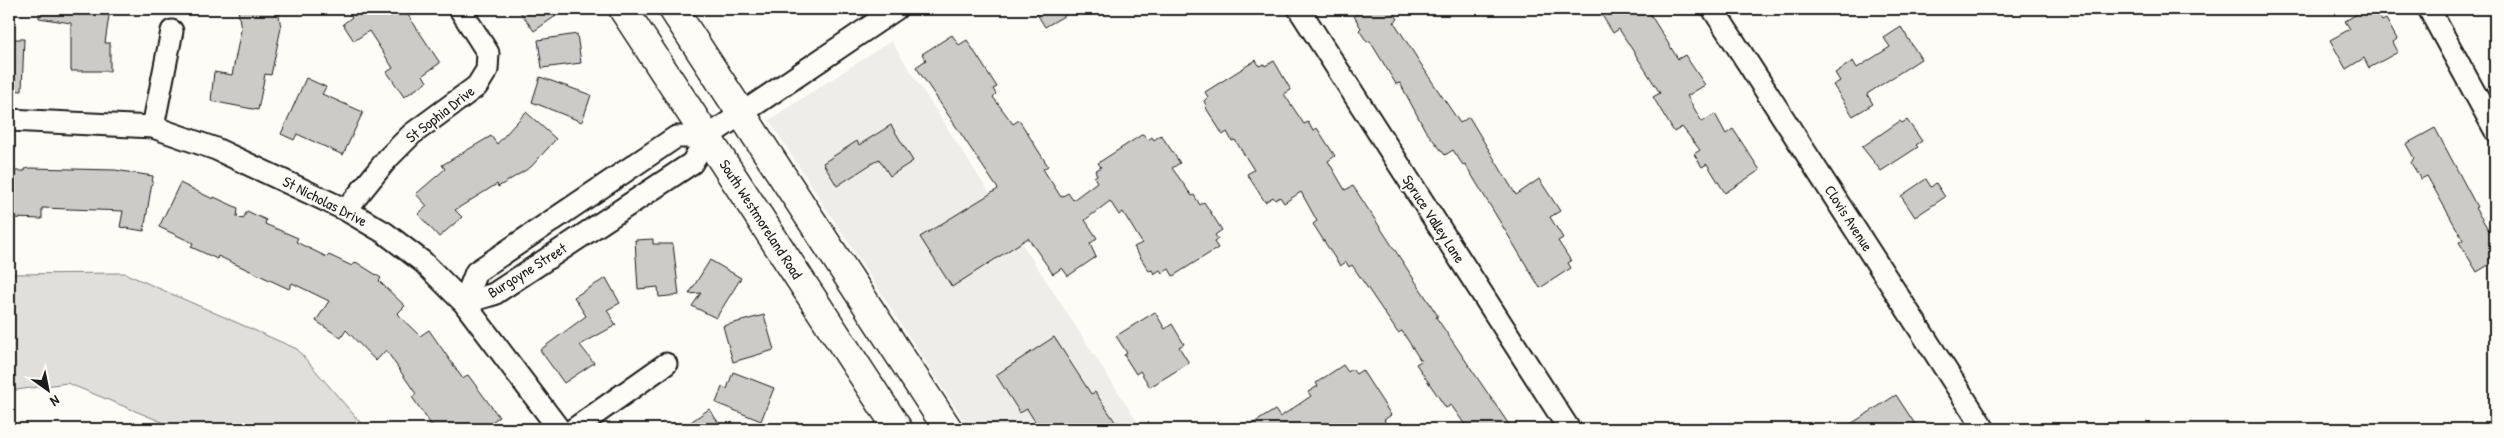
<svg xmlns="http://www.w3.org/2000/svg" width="2504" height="438" font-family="'Patrick Hand',sans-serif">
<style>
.built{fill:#eeede9}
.green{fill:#e0dfdb;stroke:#7e7e7c}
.building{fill:#cccbc8;stroke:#1c1c1c}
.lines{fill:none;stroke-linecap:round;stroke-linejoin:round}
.minor-casing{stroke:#1c1c1c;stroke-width:25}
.secondary-casing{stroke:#1c1c1c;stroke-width:31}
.minor{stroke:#fdfcf7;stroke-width:21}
.secondary{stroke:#fdfcf7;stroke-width:28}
.labels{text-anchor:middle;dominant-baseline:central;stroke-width:4;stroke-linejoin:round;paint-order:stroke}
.street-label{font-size:15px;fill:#1c1c1c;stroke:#fdfcf7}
</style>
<rect width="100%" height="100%" fill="#fdfcf7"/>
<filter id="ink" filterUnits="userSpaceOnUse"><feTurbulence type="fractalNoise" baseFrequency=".02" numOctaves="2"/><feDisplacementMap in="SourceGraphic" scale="10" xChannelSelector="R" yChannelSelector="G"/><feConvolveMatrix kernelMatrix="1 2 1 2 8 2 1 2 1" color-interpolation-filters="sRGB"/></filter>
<g filter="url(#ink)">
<path class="built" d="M 891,41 L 1142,429 L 969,429 L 769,120 Z"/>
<path class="green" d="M 124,273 L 297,349 L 366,429 L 179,429 L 67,383 L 9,391 L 9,274 Z"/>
<path class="building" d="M 40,9 L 110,9 L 105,43 L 110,43 L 110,71 L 71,71 L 71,23 L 39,18 Z
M 238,9 L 278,9 L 281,28 L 271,75 L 265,74 L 258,110 L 211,101 L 214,72 L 232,75 L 241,30 Z
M 347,9 L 404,9 L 440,63 L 423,75 L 427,82 L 404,97 L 387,72 L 393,68 L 369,31 L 354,41 L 343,24 L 352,17 Z
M 518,9 L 566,9 L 534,31 Z
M 1034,9 L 1076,9 L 1045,27 Z
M 1365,9 L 1391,9 L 1398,19 L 1394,22 L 1433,83 L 1460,123 L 1469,117 L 1516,195 L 1539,179 L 1560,211 L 1550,217 L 1563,238 L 1558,241 L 1571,261 L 1568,263 L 1571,268 L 1540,288 L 1465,164 L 1463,165 L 1453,150 L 1445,155 L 1425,130 L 1400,83 L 1396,84 L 1370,41 L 1367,42 L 1359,30 L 1361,28 L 1354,16 Z
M 1598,9 L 1647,9 L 1678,59 L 1685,55 L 1705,85 L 1687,96 L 1702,122 L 1715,114 L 1726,134 L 1733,129 L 1760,170 L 1725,193 L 1707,164 L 1702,167 L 1694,154 L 1700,150 L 1682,127 L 1674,132 L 1653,97 L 1660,93 L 1619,29 L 1613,33 Z
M 2366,9 L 2375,9 L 2382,21 L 2386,19 L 2397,39 L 2393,42 L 2398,52 L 2369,68 L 2364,58 L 2346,69 L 2330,40 L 2350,29 L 2345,21 Z
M 1901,27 L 1921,59 L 1867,94 L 1873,104 L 1853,116 L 1833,85 L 1840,81 L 1835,73 L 1853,61 L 1857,68 L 1890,47 L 1884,38 Z
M 577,34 L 581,63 L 542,68 L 538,40 Z
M 952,35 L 959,45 L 967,40 L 997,87 L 993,89 L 996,94 L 993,97 L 1013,124 L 1019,120 L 1048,166 L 1043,169 L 1061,197 L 1068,193 L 1073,200 L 1097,182 L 1094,177 L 1097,175 L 1095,171 L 1101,167 L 1098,163 L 1143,134 L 1148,140 L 1152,137 L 1154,140 L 1161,135 L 1180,163 L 1172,168 L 1192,196 L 1194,195 L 1200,205 L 1204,202 L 1222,230 L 1215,235 L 1218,239 L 1214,242 L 1218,248 L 1173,276 L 1169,269 L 1162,273 L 1160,270 L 1154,274 L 1152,270 L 1149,271 L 1134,247 L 1142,243 L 1123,212 L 1119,215 L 1110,201 L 1085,220 L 1097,238 L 1090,244 L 1096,257 L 1068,276 L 1062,268 L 1053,274 L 1028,238 L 952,287 L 920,237 L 998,189 L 916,67 L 926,60 L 922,54 Z
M 9,39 L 24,39 L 22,91 L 9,90 Z
M 1256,60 L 1259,66 L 1264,64 L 1265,66 L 1274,61 L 1291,90 L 1284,94 L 1304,124 L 1308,122 L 1313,131 L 1317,128 L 1335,156 L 1328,161 L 1345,190 L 1353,186 L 1438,316 L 1436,317 L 1512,429 L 1468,429 L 1451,405 L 1446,408 L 1416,364 L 1421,361 L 1402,331 L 1398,333 L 1352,265 L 1349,267 L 1346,262 L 1340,266 L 1313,224 L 1317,221 L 1301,192 L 1284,203 L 1280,197 L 1275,200 L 1273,197 L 1265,202 L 1247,174 L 1254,170 L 1235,140 L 1232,141 L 1227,132 L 1223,135 L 1206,108 L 1207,107 L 1204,101 L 1208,97 L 1205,92 Z
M 540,77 L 591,95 L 582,122 L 532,102 Z
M 306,78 L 326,87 L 322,94 L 363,112 L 343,155 L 297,134 L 294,140 L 281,134 Z
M 526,112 L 556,139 L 531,167 L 498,187 L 497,184 L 455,210 L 462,217 L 439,237 L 418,214 L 427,206 L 416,194 L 445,169 L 442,165 L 491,136 L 497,144 Z
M 1907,120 L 1922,141 L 1916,145 L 1918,147 L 1881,171 L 1862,147 L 1900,121 L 1902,123 Z
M 891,125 L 913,161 L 890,176 L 879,159 L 837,186 L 823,163 L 857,141 L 859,145 Z
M 2435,128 L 2477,207 L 2475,208 L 2495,240 L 2495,261 L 2477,272 L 2459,242 L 2463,240 L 2427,176 L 2421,179 L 2411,163 L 2414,158 L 2406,144 Z
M 30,168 L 115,170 L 153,176 L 144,231 L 120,227 L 123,211 L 42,208 L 42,219 L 13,218 L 15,171 L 25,171 L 25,169 Z
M 1926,179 L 1931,187 L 1936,183 L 1945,197 L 1915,217 L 1901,196 Z
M 180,183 L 213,199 L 214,197 L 238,208 L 237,217 L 243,219 L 247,211 L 266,220 L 265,224 L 298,238 L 296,242 L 327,257 L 329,255 L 352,266 L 356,262 L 381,278 L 379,281 L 405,306 L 397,314 L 420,336 L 429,330 L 463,379 L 468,375 L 499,417 L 493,421 L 498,429 L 434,429 L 412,397 L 416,394 L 386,350 L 376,361 L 346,330 L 341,338 L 316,321 L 329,301 L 292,283 L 289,289 L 218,256 L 217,259 L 191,247 L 193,243 L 159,227 Z
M 653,239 L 653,244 L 673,244 L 679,295 L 659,297 L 658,287 L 638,289 L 635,240 Z
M 710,260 L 741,278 L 716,318 L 692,306 L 701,293 L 689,294 Z
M 606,278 L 620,303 L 607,310 L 616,325 L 580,345 L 594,363 L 564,383 L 540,350 L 586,316 L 574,297 Z
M 1155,312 L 1165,329 L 1172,324 L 1184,344 L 1179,347 L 1189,363 L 1150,387 L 1140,371 L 1136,374 L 1124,355 L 1127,353 L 1116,336 Z
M 764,315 L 774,350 L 733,362 L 723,326 Z
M 1054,337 L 1091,394 L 1095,392 L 1120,429 L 1040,429 L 1027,409 L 1020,413 L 996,375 Z
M 1343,365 L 1348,372 L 1352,369 L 1356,374 L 1362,370 L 1391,415 L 1384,420 L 1390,429 L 1244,429 L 1275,410 L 1280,417 L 1311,396 L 1308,392 L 1318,386 L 1316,383 Z
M 733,372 L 774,388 L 761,421 L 716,403 L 722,387 L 727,389 Z
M 1896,395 L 1915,424 L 1906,429 L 1843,429 Z
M 709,409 L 723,429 L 681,429 Z"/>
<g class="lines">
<defs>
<path id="minor" d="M 1299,9 L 1569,429
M 1713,9 L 1984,429
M 2429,9 L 2495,130
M 9,120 L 153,127 L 216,149 L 346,210 L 385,233 L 423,262 L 464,303 L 559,429
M 153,127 L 172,31
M 346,210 L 388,158 L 412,134 L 477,86 L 487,70 L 488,53 L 460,9
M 464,303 L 494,294 L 692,163 L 707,137 L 896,9
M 464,303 L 476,272 L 676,137 L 707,137
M 574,429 L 666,364"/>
<path id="secondary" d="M 623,9 L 898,429
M 673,9 L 948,429"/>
</defs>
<use href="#minor" class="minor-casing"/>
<use href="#secondary" class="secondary-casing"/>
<use href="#minor" class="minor"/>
<use href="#secondary" class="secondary"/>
</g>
</g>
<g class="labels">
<g class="street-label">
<text transform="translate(440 114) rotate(-38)">St Sophia Drive</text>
<text transform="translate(325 201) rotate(27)">St Nicholas Drive</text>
<text transform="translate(1849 218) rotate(57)">Clovis Avenue</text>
<text transform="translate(761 219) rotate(57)">South Westmoreland Road</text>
<text transform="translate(1434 219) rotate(57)">Spruce Valley Lane</text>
<text transform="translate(527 270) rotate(-32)">Burgoyne Street</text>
</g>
</g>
<rect width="2504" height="438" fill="none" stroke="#fdfcf7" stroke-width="30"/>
<rect x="15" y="15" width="2474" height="408" fill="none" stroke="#1c1c1c" stroke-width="2" filter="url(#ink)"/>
<g transform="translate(48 390) rotate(147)" stroke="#fdfcf7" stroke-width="4" paint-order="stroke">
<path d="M0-4L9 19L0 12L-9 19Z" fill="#1c1c1c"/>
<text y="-8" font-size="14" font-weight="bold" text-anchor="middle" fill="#1c1c1c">N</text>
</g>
</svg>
